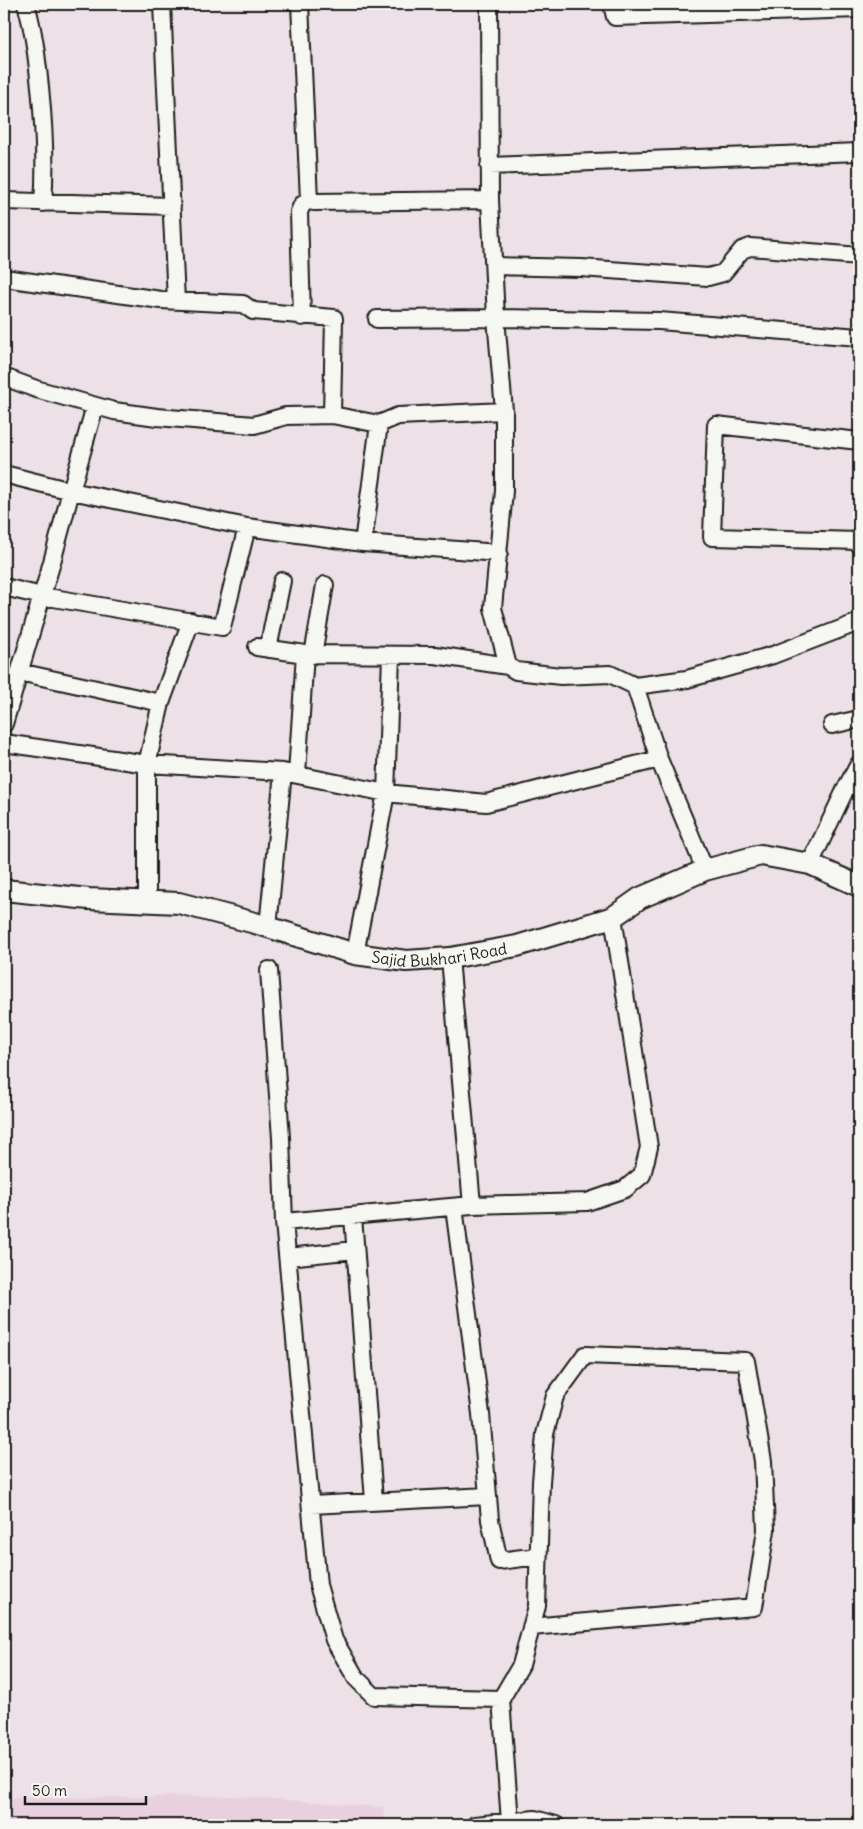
<svg xmlns="http://www.w3.org/2000/svg" width="863" height="1829" font-family="Delius,sans-serif">
<style>
.built{fill:#e9d0df}
.lines{fill:none;stroke-linecap:round;stroke-linejoin:round}
.minor-casing{stroke:#1c1c1c;stroke-width:20}
.tertiary-casing{stroke:#1c1c1c;stroke-width:24}
.minor{stroke:#f6f6f2;stroke-width:16}
.tertiary{stroke:#f6f6f2;stroke-width:20}
.labels{text-anchor:middle;dominant-baseline:central;stroke-width:5;stroke-linejoin:round;paint-order:stroke}
.street-label{font-size:16px;fill:#1c1c1c;stroke:#f6f6f2}
</style>
<rect width="100%" height="100%" fill="#eee0e7"/>
<filter id="ink" filterUnits="userSpaceOnUse"><feTurbulence type="fractalNoise" baseFrequency=".02" numOctaves="2"/><feDisplacementMap in="SourceGraphic" scale="10" xChannelSelector="R" yChannelSelector="G"/><feConvolveMatrix kernelMatrix="1 2 1 2 8 2 1 2 1" color-interpolation-filters="sRGB"/></filter>
<g filter="url(#ink)">
<path class="built" d="M 235,1796 L 383,1807 L 386,1825 L 4,1825 L 4,1798 Z"/>
<g class="lines">
<defs>
<path id="minor" d="M 26,4 C 34,31 37,59 40,87 C 44,126 46,164 43,203
M 162,4 L 176,301
M 300,4 L 309,200 L 314,202 L 490,200
M 489,4 L 490,200 L 496,318 L 504,411 L 504,491 L 493,608 L 508,666 L 516,671 L 561,676 L 610,674 L 635,686 L 659,759 L 705,870
M 612,4 L 615,17 L 859,9
M 489,166 L 859,152
M 4,201 L 172,206
M 494,266 L 581,268 L 708,277 L 723,273 L 742,250 L 750,247 L 859,256
M 4,278 L 161,300 L 243,304 L 253,311 L 334,318 L 332,415
M 302,317 L 299,212 L 302,205 L 309,200
M 377,319 L 496,318 L 659,321 L 859,337
M 4,377 L 36,389 L 114,411 L 157,417 L 254,425 L 286,416 L 332,415 L 379,424 L 398,416 L 504,411
M 95,406 L 71,491 L 247,527 L 363,543 L 499,553
M 859,441 L 716,425 L 712,537 L 859,541
M 4,474 L 71,491 L 52,562 L 4,724
M 363,543 L 379,424
M 4,587 L 42,596 L 222,627 L 247,527
M 257,647 L 305,654 L 435,655 L 508,666
M 268,649 L 282,581
M 313,655 L 325,585
M 19,672 L 161,703
M 635,686 L 687,679 L 773,655 L 859,622
M 832,725 L 859,719
M 4,743 L 147,764 L 283,772 L 268,927
M 283,772 L 386,793 L 486,803 L 659,759
M 297,774 L 305,654
M 810,864 L 847,786 L 859,764
M 147,901 L 147,764 L 161,703 L 191,621
M 355,954 L 386,793 L 391,656
M 450,958 L 472,1205
M 269,970 L 281,1138 L 284,1222 L 318,1585 L 334,1640 L 356,1678 L 374,1696 L 501,1699 L 510,1822
M 454,1207 L 481,1414 L 490,1520 L 499,1561 L 538,1556
M 353,1216 L 374,1501
M 284,1222 L 472,1205 L 587,1202 L 625,1189 L 642,1175 L 649,1147 L 613,917
M 288,1257 L 355,1250
M 311,1505 L 488,1496
M 501,1699 L 521,1665 L 537,1606 L 541,1482 L 545,1434 L 555,1396 L 585,1355 L 746,1361 L 763,1461 L 766,1530 L 754,1607 L 531,1627
M 475,1825 L 535,1819 L 556,1825"/>
<g id="tertiary">
<path id="s1" d="M 4,890 L 89,899 L 179,903 L 255,923 L 355,954 L 406,961 L 450,958 L 517,946 L 613,917 L 640,898 L 705,870 L 761,855 L 810,864 L 859,886"/>
</g>
</defs>
<use href="#minor" class="minor-casing"/>
<use href="#tertiary" class="tertiary-casing"/>
<use href="#minor" class="minor"/>
<use href="#tertiary" class="tertiary"/>
</g>
</g>
<g class="labels">
<g class="street-label">
<text stroke="none"><textPath href="#s1" startOffset="444">Sajid Bukhari Road</textPath></text>
</g>
</g>
<rect width="863" height="1829" fill="none" stroke="#f6f6f2" stroke-width="20"/>
<rect x="10" y="10" width="843" height="1809" fill="none" stroke="#1c1c1c" stroke-width="2" filter="url(#ink)"/>
<path d="M25 1796v8h121v-8" fill="none" stroke="#1c1c1c" stroke-width="2.5"/>
<text x="32" y="1796" font-size="15" fill="#1c1c1c" stroke="#f6f6f2" stroke-width="4" paint-order="stroke">50 m</text>
</svg>
